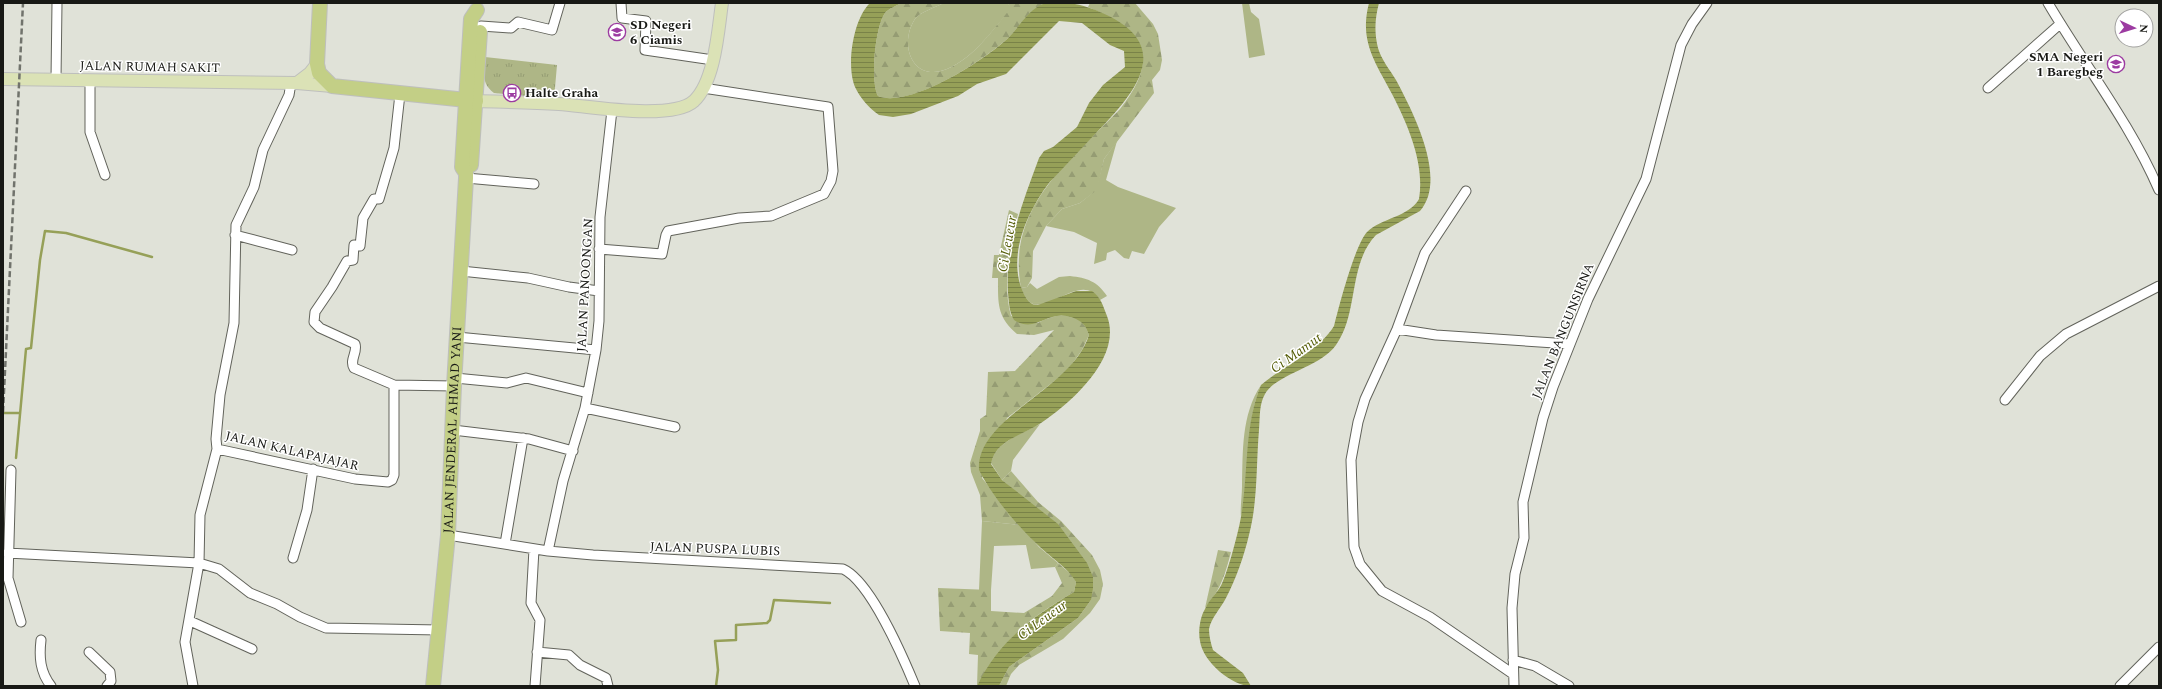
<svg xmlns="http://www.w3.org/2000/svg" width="2162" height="689" font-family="Spectral,serif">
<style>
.grass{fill:#aeb686}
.forest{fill:url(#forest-firs)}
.park{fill:url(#park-tufts)}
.water{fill:url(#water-rules)}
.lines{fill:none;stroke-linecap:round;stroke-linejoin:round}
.stream{stroke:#96a058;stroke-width:2.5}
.minor-casing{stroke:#62635b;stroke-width:11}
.major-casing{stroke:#bebfbd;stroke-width:14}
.highway-casing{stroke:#bebfbd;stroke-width:16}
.minor{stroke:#fff;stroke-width:9}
.major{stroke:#dbe2b6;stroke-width:12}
.highway{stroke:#c3cf86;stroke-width:14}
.rail{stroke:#71736c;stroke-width:2.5;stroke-dasharray:6 3;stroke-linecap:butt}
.labels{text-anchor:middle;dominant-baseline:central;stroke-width:3;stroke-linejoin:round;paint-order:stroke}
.poi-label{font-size:13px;font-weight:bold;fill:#181915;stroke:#fff;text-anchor:start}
.street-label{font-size:13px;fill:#181915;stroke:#fff}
.water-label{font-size:14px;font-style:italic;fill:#545c05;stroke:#fff}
</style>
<defs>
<pattern id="forest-firs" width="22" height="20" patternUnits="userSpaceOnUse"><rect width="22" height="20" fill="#aeb686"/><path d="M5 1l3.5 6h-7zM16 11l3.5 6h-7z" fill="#959c73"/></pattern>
<pattern id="park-tufts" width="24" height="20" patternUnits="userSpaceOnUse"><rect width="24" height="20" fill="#aeb686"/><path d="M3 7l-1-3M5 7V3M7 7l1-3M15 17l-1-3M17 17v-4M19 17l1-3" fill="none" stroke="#959c73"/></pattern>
<pattern id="water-rules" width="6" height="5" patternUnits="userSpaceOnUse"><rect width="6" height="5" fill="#96a058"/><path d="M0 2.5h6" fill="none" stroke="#798248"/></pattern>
</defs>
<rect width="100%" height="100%" fill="#e0e2d8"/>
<path class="grass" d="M 944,3 L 1007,3 L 1012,8 C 993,29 974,58 947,69 C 913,83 898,45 915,19 C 920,12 936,7 944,3 Z
M 1242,3 L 1249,3 L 1251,12 L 1259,19 L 1265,55 L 1249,58 Z
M 1117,141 L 1106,180 L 1118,187 L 1176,208 L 1159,227 L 1144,254 L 1132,251 L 1129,259 L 1124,258 L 1115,250 L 1107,253 L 1106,260 L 1094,264 L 1097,243 L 1074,232 L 1046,226 L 1062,209 L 1080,203 L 1096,190 L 1104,159 Z
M 1070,276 C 1087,278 1097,281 1107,296 L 1100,300 C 1082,271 1049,314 1031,303 C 1026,300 1024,294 1021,288 L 1027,287 L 1030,283 L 1037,289 L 1059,277 Z
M 1261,385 C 1243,428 1253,474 1241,517 C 1240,508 1242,496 1242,486 C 1243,452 1241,415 1261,385 Z
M 1040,424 L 1013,460 L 1011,471 L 1002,480 L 991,463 C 995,442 1023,433 1040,424 Z
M 982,521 L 1020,525 L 1039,547 L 1058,563 L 1055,567 L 1031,569 L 1026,545 L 994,546 L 991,590 L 979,590 Z"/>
<path class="forest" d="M 901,3 L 944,3 C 936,7 920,12 915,19 C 898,45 913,83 947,69 C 974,58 993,29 1011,8 L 1007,3 L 1047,3 C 1025,13 1025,21 1009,37 C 986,59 910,109 878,96 C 870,82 875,27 885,13 C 888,9 896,6 901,3 Z
M 1090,3 L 1135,3 L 1153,24 L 1158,34 L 1162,60 L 1160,70 L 1152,80 L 1154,93 L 1104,159 L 1097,190 L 1080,203 L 1062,209 L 1046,226 L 1033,251 L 1032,278 L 1027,287 L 1021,288 C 1006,207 1070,161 1120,109 C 1162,56 1143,30 1088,7 Z
M 1009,210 L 1018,214 C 1010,246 1002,283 1011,316 L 1038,323 C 1057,313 1081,309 1089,335 L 1082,350 L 1067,371 L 1007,418 L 982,478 L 1020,525 L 982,521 L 980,495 L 971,472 L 970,463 L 980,431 L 980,419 L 986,415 L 988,372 L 1015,371 L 1054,330 L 1034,335 L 1017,334 C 997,317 998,304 998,278 L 992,278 L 994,255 L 999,255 Z
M 1011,471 L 1038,502 L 1061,521 L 1092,555 L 1100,570 L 1103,584 L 1100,599 L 1090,613 L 1063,639 L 1019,665 L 1011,674 L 1006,686 L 999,686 L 1009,667 L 1078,618 L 1091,600 L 1014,490 L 1002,480 Z
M 1218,550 L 1231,552 C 1225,575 1221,589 1205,608 Z
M 1058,563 L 1072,575 L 1076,582 L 1074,592 C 1027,619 1005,639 977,686 L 978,655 L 969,654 L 970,633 L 940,631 L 938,588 L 991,590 L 991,611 L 1024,613 L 1052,596 L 1062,583 L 1055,567 Z"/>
<path class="park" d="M 485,57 L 557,65 L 554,99 L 494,93 C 481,83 484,73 485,57 Z"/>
<path class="water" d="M 870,3 L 901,3 C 896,6 888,9 885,13 C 875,27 870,82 878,96 C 909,109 987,59 1009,37 C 1021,25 1029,8 1046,3 C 1063,0 1084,5 1100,12 C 1176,44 1137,91 1097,132 C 1081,149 1065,166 1049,183 C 1027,212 1006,258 1024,294 C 1027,300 1030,305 1038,305 L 1076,291 L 1092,291 C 1101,297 1103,306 1107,316 C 1123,357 1071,403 1041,423 C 1024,435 995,440 991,464 L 1002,480 L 1058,524 L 1087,563 L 1093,577 L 1093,588 L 1091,600 L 1078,618 L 1009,667 L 999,686 L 977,686 C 999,641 1032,617 1074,592 L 1076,582 C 1068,568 1053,559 1041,548 C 1019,528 992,496 979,470 C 976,417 1072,390 1089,335 C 1086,327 1084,323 1076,319 C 1048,306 1038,335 1014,320 C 1009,311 1009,303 1008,293 C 1005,245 1023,202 1039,158 L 1044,151 L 1053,147 L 1077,127 L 1089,103 L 1103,85 L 1125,67 L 1124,51 L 1110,45 L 1082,23 L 1059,21 L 1006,74 L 977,84 L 958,96 L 911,114 L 893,117 L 879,115 C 869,108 860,98 855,87 C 846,66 853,19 870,3 Z
M 1369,3 L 1379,3 C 1375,18 1374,32 1378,48 C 1381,59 1390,70 1396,80 C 1413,112 1448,179 1420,211 L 1376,235 C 1348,264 1359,313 1336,345 C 1321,367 1276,374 1265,394 C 1259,404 1260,418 1259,430 C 1256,464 1258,501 1249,535 C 1244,556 1236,579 1226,598 C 1221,608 1211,618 1209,629 C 1209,636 1211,644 1213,650 L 1243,673 L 1251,686 C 1232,686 1203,662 1200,641 C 1198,632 1200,617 1205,609 C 1210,598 1219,592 1223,581 C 1229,566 1234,547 1238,531 C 1250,484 1242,430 1261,385 C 1283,366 1319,351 1334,326 C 1339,306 1355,245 1367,232 C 1381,218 1409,217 1419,199 C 1425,164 1408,125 1392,94 C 1375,62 1359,41 1369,3 Z"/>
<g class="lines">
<path class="stream" d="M 3,413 L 19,413
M 16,458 L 26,349 L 31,348 L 40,260 L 45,231 L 66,233 L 152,257
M 716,686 L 718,670 L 715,641 L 736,640 L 736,625 L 767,623 L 770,620 L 774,600 L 830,603"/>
<defs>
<path id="minor" d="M 621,3 L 622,18 L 646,21 L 645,50 L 713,60
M 2048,3 C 2085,66 2130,123 2159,190
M 481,26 L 511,28 L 518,22 L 552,30 L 560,3
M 56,79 L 57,3
M 90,80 L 90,132 L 105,175
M 291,83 L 289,95 L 263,150 L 254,187 L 236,225 L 234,323 L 220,395 L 216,439 L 217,449 L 355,479 L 388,482 L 392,480 L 394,475 L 394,385 L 454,386
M 1988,88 L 2060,24
M 466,178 L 534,184
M 1466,191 L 1425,253 L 1397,329 L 1365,399 L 1358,422 L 1351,460 L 1354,547 L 1360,564 L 1382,591 L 1430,617 L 1513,674
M 235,235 L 292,250
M 599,249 L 662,254 L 666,235 L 668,231 L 739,218 L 771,216 L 824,194 L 831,181 L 833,171 L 828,107 L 703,88
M 461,271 L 528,278 L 569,287 L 599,291
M 1397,329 L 1436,335 L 1570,344
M 457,337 L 596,350
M 455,378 L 507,383 L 526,378 L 588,393
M 394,385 L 354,368 C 349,360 358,352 355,344 L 320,328 L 314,322 L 315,312 L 332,287 L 347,261 L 353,260 L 354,245 L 360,246 L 363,218 L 374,199 L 379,199 L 394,148 L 400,94
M 2005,400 L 2040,356 L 2066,334 L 2159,286
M 585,408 L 675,427
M 453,430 L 529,439 L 573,451
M 11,470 L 8,578 L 21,622
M 448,535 L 548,551 L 593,555 L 843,569 C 870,581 903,657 915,686
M 505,544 L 523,438
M 534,549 L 531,603 L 540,620 L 535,686
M 548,551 L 563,481 L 585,408 L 596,350 L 599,321 L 600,217 L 612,110
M 7,553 L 199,563 L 219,569 L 250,593 L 277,604 L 300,617 L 326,628 L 440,630
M 293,558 L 307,510 L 313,469
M 190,621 L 252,649
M 41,640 C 39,657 40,672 51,686
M 89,652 L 110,672 L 111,681 L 107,686
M 537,652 L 569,655 L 580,665 L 606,678 L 608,686
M 1513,660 L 1535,666 L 1569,686
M 193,686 L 185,642 L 199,563 L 200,515 L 217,449
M 1514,686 L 1512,608 L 1515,574 L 1524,538 L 1523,502 L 1543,418 L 1553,387 L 1588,299 L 1646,179 L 1681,45 L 1692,24 L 1707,3
M 2120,686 L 2159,647"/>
<path id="major" d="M 3,79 L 297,83 L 332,86
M 297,83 L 310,73 L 317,64
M 476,101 C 504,102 531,102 559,104 C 588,106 672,121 694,101 C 715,81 718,31 722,3"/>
<g id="highway">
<path d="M 320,3 L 317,64 L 319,73 L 332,86 L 476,101"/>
<path d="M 471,165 L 480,32"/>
<path id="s1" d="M 433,686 L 448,535 L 454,386 L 466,178 L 466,173 L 462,167 L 471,19 L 477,10"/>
</g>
</defs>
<use href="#minor" class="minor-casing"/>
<use href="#major" class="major-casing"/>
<use href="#highway" class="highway-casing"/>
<use href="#minor" class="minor"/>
<use href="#major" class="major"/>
<use href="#highway" class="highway"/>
<path class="rail" d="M 3,412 L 23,3"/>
</g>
<defs>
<symbol id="school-ring" viewBox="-11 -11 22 22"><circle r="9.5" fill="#fff" stroke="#9c3ba1" stroke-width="1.5"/><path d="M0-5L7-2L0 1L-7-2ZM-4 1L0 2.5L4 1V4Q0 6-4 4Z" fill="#9c3ba1"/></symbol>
<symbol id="bus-ring" viewBox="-11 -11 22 22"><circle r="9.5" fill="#fff" stroke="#9c3ba1" stroke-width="1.5"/><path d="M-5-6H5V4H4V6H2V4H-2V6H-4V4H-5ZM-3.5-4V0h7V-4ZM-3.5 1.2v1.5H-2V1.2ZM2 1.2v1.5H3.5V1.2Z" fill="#9c3ba1"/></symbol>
</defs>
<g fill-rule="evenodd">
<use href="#school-ring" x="607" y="22" width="20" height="20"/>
<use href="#school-ring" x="2106" y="54" width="20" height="20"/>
<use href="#bus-ring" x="502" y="83" width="20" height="20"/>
</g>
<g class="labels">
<g class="poi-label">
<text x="630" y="25">SD Negeri<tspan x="630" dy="15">6 Ciamis</tspan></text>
<text x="2103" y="57" text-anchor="end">SMA Negeri<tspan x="2103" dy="15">1 Baregbeg</tspan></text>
<text x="525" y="93">Halte Graha</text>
</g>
<g class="street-label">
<text transform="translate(150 67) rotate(1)">JALAN RUMAH SAKIT</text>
<text transform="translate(585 285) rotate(-87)">JALAN PANOONGAN</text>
<text transform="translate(1563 331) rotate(-68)">JALAN BANGUNSIRNA</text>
<text stroke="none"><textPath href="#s1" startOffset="257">JALAN JENDERAL AHMAD YANI</textPath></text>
<text transform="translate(292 451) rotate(13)">JALAN KALAPAJAJAR</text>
<text transform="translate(715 549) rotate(2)">JALAN PUSPA LUBIS</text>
</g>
<g class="water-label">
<text transform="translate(1007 244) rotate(-80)">Ci Leueur</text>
<text transform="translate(1296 353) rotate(-35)">Ci Mamut</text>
<text transform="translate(1042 620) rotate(-36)">Ci Leueur</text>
</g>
</g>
<rect width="2162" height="689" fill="none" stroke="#181915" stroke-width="8"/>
<g transform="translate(2134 28) rotate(94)"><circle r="19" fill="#ffffff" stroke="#a3a3a1"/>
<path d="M0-3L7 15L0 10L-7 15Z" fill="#9c3ba1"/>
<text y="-6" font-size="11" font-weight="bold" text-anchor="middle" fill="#181915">N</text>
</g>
</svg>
